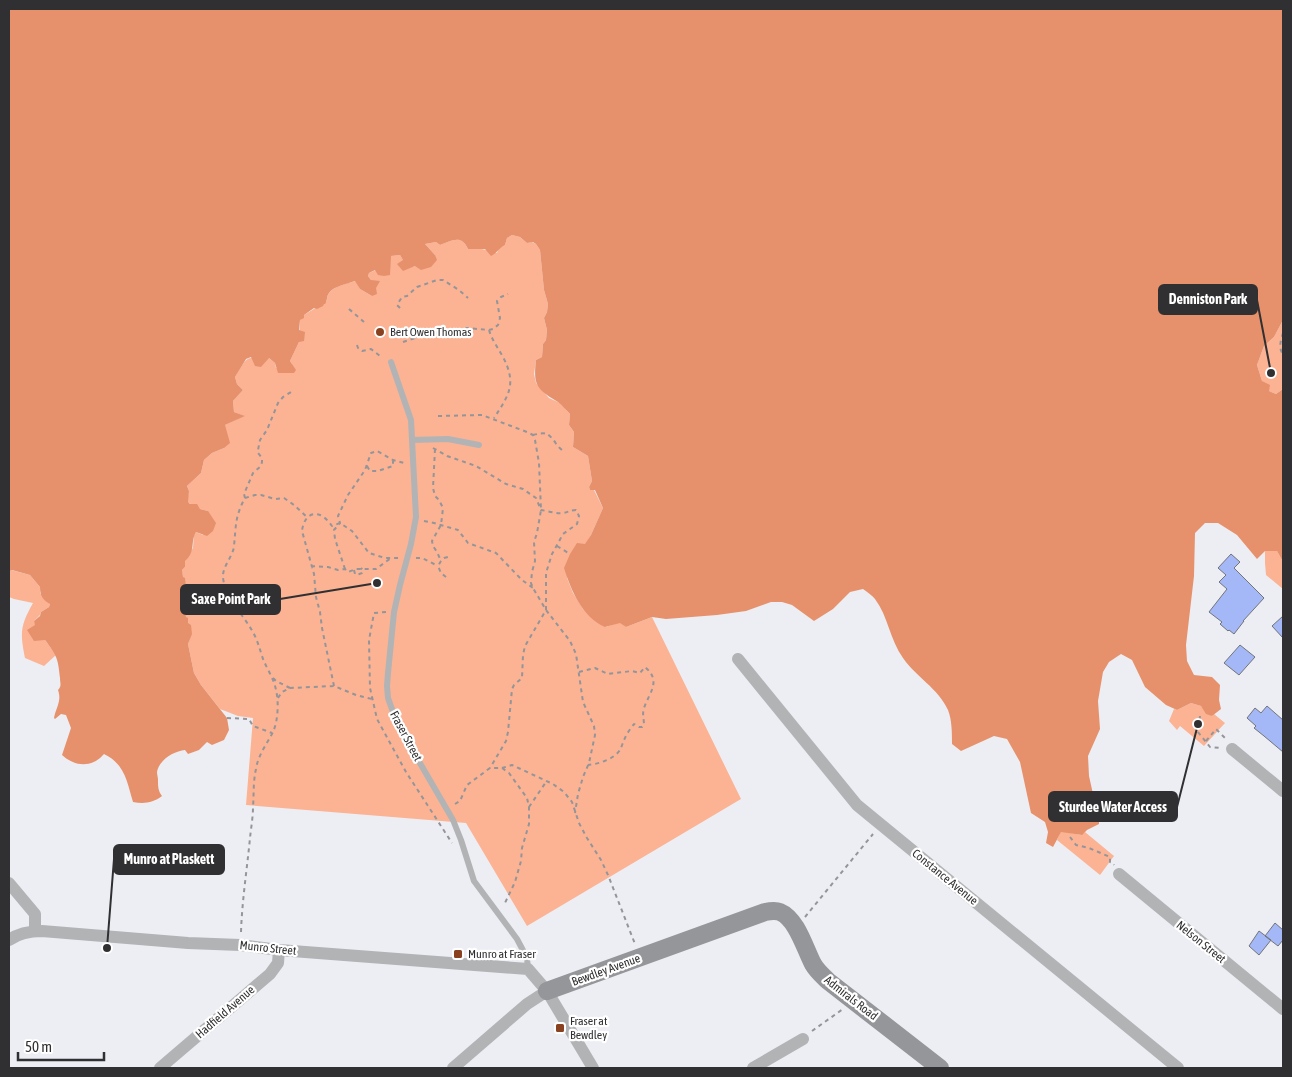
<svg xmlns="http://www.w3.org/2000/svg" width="1292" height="1077" font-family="'Asap Condensed',sans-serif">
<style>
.green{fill:#fbb394}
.water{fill:#e6916b}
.building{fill:#a4b7f6;stroke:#727479}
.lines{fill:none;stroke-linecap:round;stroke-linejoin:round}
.path{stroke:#949599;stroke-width:2;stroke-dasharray:4 4;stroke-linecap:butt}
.lane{stroke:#b2b3b5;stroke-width:6}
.street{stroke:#b2b3b5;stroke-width:12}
.secondary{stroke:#959699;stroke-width:18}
.poi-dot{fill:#894120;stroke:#fff;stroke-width:2}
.labels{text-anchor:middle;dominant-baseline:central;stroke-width:4.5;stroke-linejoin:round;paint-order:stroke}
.poi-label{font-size:12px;fill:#303032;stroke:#fff;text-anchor:start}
.street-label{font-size:12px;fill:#303032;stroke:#fff}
.leader{fill:none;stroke:#303032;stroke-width:2}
.callout-dot{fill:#303032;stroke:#fff;stroke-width:2}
.callout{fill:#303032;stroke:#303032;stroke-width:2}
.callout-label{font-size:14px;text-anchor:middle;font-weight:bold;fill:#fff}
</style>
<rect width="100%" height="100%" fill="#edeef4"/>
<path class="green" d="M 512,235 L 520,237 L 527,243 L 532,242 L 536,244 L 540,250 L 544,290 L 548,304 L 547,312 L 544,318 L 547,330 L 546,340 L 543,344 L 542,357 L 536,360 L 534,374 L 536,383 L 549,398 L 560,403 L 570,414 L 569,425 L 574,432 L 573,447 L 588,456 L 592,481 L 589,487 L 590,490 L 594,490 L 603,508 L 591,535 L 567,578 L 573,593 L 583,609 L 606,627 L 620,622 L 626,627 L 652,617 L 741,799 L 527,926 L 466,823 L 246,805 L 253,718 L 238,716 L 220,709 L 201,685 L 194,673 L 188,644 L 190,638 L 188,623 L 186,617 L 182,570 L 185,567 L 184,561 L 193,548 L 194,535 L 196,532 L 203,535 L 208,511 L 200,509 L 187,502 L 189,491 L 187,486 L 201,473 L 204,460 L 212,453 L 224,448 L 225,425 L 244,416 L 234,412 L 233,401 L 243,390 L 237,384 L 235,377 C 248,356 244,357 269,358 L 275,363 L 276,368 L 292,364 L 290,361 L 299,342 L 300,320 L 304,315 L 327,301 C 326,287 346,284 356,281 L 360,289 L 372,296 L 371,280 L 368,276 L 369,273 L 376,270 L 391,256 L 400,255 L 408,268 L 415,266 L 435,255 L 425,244 L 436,242 L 440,245 C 452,241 461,234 468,249 L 478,248 L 497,253 L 499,248 L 505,245 L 507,238 Z
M 1283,320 L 1283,389 L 1276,394 L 1269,391 L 1262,381 L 1257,365 L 1264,346 L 1274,337 Z
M 1265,551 L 1277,551 L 1282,560 L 1283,561 L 1283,589 L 1266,575 L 1265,563 Z
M 11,570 L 30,575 L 40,587 L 40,593 L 50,604 L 49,607 L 41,612 L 40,615 L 34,621 L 45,640 L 56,655 L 44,666 L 25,658 C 20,633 20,626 33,603 L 14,599 L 9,597 L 9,571 Z
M 1191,703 L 1201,706 L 1212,716 L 1214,714 L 1225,723 L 1204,746 L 1180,726 L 1177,730 L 1169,721 L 1174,709 L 1177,710 Z
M 1061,831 L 1081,835 L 1085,832 L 1114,856 L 1100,875 L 1057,840 Z"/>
<path class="water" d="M 9,9 L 1283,9 L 1283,320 L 1274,337 L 1264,346 L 1257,365 L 1262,381 L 1270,385 L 1269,391 L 1276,394 L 1283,389 L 1283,561 L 1282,560 L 1277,551 L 1265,551 L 1257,559 L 1237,535 L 1218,523 L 1205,523 L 1195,533 L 1194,576 L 1186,645 L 1187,661 L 1194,675 L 1212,677 L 1220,685 L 1219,700 L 1221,709 L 1212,716 L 1206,714 L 1201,706 L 1191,703 L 1177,710 L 1166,705 L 1145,687 L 1132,660 L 1121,654 L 1109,662 L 1103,672 L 1098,701 L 1100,729 L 1088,756 L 1089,776 L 1095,803 L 1099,813 L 1099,824 L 1087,830 L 1082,835 L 1061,832 L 1053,847 L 1046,843 L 1048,832 L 1045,822 L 1031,813 L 1020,762 L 1007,739 L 994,736 L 961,751 L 952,744 C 952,733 952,720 948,710 C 938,688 916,677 903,658 C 890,640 888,616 875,599 C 872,595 867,592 863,589 L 850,592 L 833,609 L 814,621 L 792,605 L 782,602 L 771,602 L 746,611 L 717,615 L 666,619 L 652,617 L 626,627 L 620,623 L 605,627 C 582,617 571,590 564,568 L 570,554 L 577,543 L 585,544 L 591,535 L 603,508 L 595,490 L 590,490 L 589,487 L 592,481 L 588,456 L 573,447 L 574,432 L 569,425 L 570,414 C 566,410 562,405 558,402 C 537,389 533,386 536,360 L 542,357 L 543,344 L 546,340 L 547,330 L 544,318 L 547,312 L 548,304 L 544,290 L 540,250 L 536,244 L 533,242 L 527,243 L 520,237 L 512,235 L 507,238 L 505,245 C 499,248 497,253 491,256 L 485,249 L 468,249 C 461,234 452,241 440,245 L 436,242 L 425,244 L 435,255 L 437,260 L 431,267 L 421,270 L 415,266 L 403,271 L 397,264 L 403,260 L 400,255 L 391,256 L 390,275 L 384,276 L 378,275 L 375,270 L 369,273 L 368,276 L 371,280 L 380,281 L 376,288 L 377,294 L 372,296 L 360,289 L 355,281 C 347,284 334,286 329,293 C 326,297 328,300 325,304 L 324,304 L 323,306 L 317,309 L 314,308 L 304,315 L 304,318 L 300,320 L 299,330 L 305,332 L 304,341 L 299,342 L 290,361 L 296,370 L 294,373 L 278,373 L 275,363 L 269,358 L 261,367 L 255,366 L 251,357 L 246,359 L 235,377 L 237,384 L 243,390 L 233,401 L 234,412 L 245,416 L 225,425 L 230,443 L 224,448 L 212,453 L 204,460 L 201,473 L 187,486 L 189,491 L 188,502 L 190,504 L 197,504 L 200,509 L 208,511 L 216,523 L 213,531 L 207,536 L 196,532 C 190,542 196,552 185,561 L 185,567 L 182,570 L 183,577 L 185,578 L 186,588 L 184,598 L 186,617 L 188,618 L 188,623 L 191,625 L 192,634 L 188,644 L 194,673 L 201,685 L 227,718 L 229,730 L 224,740 L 212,745 L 207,742 L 199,750 L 188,754 L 185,750 C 174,751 159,760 157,772 C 157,775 158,777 158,780 C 158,786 158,791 162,796 C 153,803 144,804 133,802 C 127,782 125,764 104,754 C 92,768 75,767 62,755 L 71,728 L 66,715 L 61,714 L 55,719 L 54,718 C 56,707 62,701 58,690 C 62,685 60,684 60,678 C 58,658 57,656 45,640 L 34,641 L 27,630 L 35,625 L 34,621 L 40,616 L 41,612 L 49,607 L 50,604 C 43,600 40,596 40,587 L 30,575 L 12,570 L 9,571 Z"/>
<path class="building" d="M 1231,554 L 1240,562 L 1234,568 L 1264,598 L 1243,621 L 1244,621 L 1234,634 L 1229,630 L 1228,631 L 1220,624 L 1222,622 L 1209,612 L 1227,589 L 1219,582 L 1226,575 L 1218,568 Z
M 1283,616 L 1283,638 L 1272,626 Z
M 1240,645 L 1255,657 L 1239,675 L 1224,663 Z
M 1267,706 L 1283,720 L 1283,752 L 1264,736 L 1254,728 L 1256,726 L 1247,718 L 1255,708 L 1261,713 Z
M 1275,923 L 1283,930 L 1283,940 L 1278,946 L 1265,936 Z
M 1259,931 L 1271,940 L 1259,955 L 1249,946 Z"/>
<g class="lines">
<path class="path" d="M 400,308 L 397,305 L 402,297 L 407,296 L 417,287 L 437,280 L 443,280 L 459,290 L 468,298
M 349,309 L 364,322
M 413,330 L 416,338
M 489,330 C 492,340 498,348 503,357 C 517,384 509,395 494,418
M 1283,333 C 1281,340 1278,348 1283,354
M 403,342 L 428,334 L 456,332 L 467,328 L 489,330 L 493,329 L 498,325 L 500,318 L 497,301 L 501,297 L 508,294
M 357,345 L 358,348 L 362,351 L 371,349 L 380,356
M 438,416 L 482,415 L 527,432 L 533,435 L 535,440 L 539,463 L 541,510 L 537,533 L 534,542 L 535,561 L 532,572 L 531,583 L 533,588 L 546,610 L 570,641 L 576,654 L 583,702 L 594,726 L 595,735 L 589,763 L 583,777 L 578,794 L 575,813
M 533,435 C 546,432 547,432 555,442 C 557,446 561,449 564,452
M 433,448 L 447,456 L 476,466 L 506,484 L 523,489 L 536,498 L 541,510 C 548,511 556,514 563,513 C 568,512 571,510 576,510 L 579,516 L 577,524 L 563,534 L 552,554 L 546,573 L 546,610 L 525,646 L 523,655 L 522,678 L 514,685 L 512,689 L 508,732 L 506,741 L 490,768
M 435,449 L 433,488 L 435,496 L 439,500 L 443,508 L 441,525 L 432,541 L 433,546 L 437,552 L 441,561
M 367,466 L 370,471 L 378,471 L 393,466 L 393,460
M 245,498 L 255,495 L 261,495 L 275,499 L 284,498 L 294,505 L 307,517
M 424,521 L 434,523 L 458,530 L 468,543 L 496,553 L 522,580 L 533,588
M 557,546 L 570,554
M 416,558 L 422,558 L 438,566
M 311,566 L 328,567 L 338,570 L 345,569 L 348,572 L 356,569 L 376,569 L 391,558
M 345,569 L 335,539 L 334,530 L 340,523 L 338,516 L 348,495 L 365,470 L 371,453 L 377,451 L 393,460 L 404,463
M 354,570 L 355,574 L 357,575 L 362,573 L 363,570 L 361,568
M 446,577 L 441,573 L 438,566 L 441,561 L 444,558 L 448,557
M 386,612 L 374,613 L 369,640 L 370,688 L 377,719 L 406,772 L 452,843
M 579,672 L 595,668 L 608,674 L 632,671 L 640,673 L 645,667 C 662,681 649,693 644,708 C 642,714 644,719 644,725 L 642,727 L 639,727 L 634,724 C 631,728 627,733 625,738 C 623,742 622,746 620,750 C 614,759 599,764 588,765
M 273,678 L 276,681 L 290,688
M 334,686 L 322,628 L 320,612 L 316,597 L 314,574 L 302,531 C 303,522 308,511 320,515 C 325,517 329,522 332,526 L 340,523 L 352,531 L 369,553 L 385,558 L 398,558
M 278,698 L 282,692 L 290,688 L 334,686 L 356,695 L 372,699
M 1200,716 L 1198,732 L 1210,747 L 1220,748
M 227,718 L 249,719 L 253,726 L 272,733
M 1206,741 L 1216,729 L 1226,739
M 502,768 L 512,765 L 553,784 L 564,792 L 572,802 L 579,823 L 587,838 L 601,860 L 608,875 L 635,944
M 455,804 L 460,801 L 467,785 L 490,768 L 502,768 L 509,773 L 527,798 L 529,807 L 529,824 L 522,848 L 521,861 L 515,882 L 504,905
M 529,807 L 546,782
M 1070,837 L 1076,845 L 1089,848 L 1110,857 L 1110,862 L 1113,863 L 1114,865
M 805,917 L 873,834
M 241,932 C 242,901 247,869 250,838 C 251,828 253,817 253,807 C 254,794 253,782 256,769 C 258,755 267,744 273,732 C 278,721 279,702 276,690 C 274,679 267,669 263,659 C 260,650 258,642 254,634 C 244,615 226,600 223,578 C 222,566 233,557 234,546 C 236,526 235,516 245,498 L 244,494 L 253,473 L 261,466 L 262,462 L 262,458 L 258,453 L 258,450 L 260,440 L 267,430 L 278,403 L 283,397 L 291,392
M 812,1031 L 843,1009"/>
<path class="lane" d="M 391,362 L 411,420 L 416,517 L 411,544 L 400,585 L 394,612 L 388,673 L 387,686 L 388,698 L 393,712 L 406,739 L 453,820 L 461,840 L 474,881 L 517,939 L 527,958 L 528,969
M 412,440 L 448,439 L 479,445"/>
<path class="street" d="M 738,659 L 857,805 L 1178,1068
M 1232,749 L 1283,791
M 1119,874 L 1283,1009
M 9,883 L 35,914 L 35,931
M 9,940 C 19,933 29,931 42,931 L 188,943 L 240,945 L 279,950 L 528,969 L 547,991 L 593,1068
M 160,1068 L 270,974 L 278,963 L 279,950
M 453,1068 L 527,1004 L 547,991
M 753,1068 L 803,1039"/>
<path class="secondary" d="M 547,991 L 765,912 C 770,911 775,910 780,912 C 797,919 805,949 813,964 C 817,971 823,976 828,981 L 940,1068"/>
</g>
<g class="poi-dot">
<circle cx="380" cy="332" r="5"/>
<rect x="453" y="949" width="10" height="10" rx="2.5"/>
<rect x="555" y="1023" width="10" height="10" rx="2.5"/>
</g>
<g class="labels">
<g class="poi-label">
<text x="390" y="332">Bert Owen Thomas</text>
<text x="468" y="954">Munro at Fraser</text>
<text x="570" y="1021">Fraser at<tspan x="570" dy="14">Bewdley</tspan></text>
</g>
<g class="street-label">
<text transform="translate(406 736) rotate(62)">Fraser Street</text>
<text transform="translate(945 877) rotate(39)">Constance Avenue</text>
<text transform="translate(1201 942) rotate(39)">Nelson Street</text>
<text transform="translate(268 948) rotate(6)">Munro Street</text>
<text transform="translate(606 970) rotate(-20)">Bewdley Avenue</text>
<text transform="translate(851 998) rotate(38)">Admirals Road</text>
<text transform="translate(225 1012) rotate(-41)">Hadfield Avenue</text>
</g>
</g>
<path class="leader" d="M1271 373L1257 300M377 583L280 599M1198 724L1177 807M107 948L114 859"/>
<g class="callout-dot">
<circle cx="1271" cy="373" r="5"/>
<circle cx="377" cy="583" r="5"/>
<circle cx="1198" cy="724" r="5"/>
<circle cx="107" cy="948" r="5"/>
</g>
<g class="callout">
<rect x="1159" y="285" width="98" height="29" rx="5"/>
<rect x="181" y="585" width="99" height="29" rx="5"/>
<rect x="1049" y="792" width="128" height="29" rx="5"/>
<rect x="114" y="845" width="110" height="29" rx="5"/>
</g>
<g class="callout-label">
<text x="1208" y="304">Denniston Park</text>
<text x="231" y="604">Saxe Point Park</text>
<text x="1113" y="812">Sturdee Water Access</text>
<text x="169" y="864">Munro at Plaskett</text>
</g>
<rect width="1292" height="1077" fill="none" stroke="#303032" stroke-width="20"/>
<path d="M18 1052v8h86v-8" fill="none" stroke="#303032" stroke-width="2.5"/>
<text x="25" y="1052" font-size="15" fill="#303032" stroke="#ffffff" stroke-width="4" paint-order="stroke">50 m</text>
</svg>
